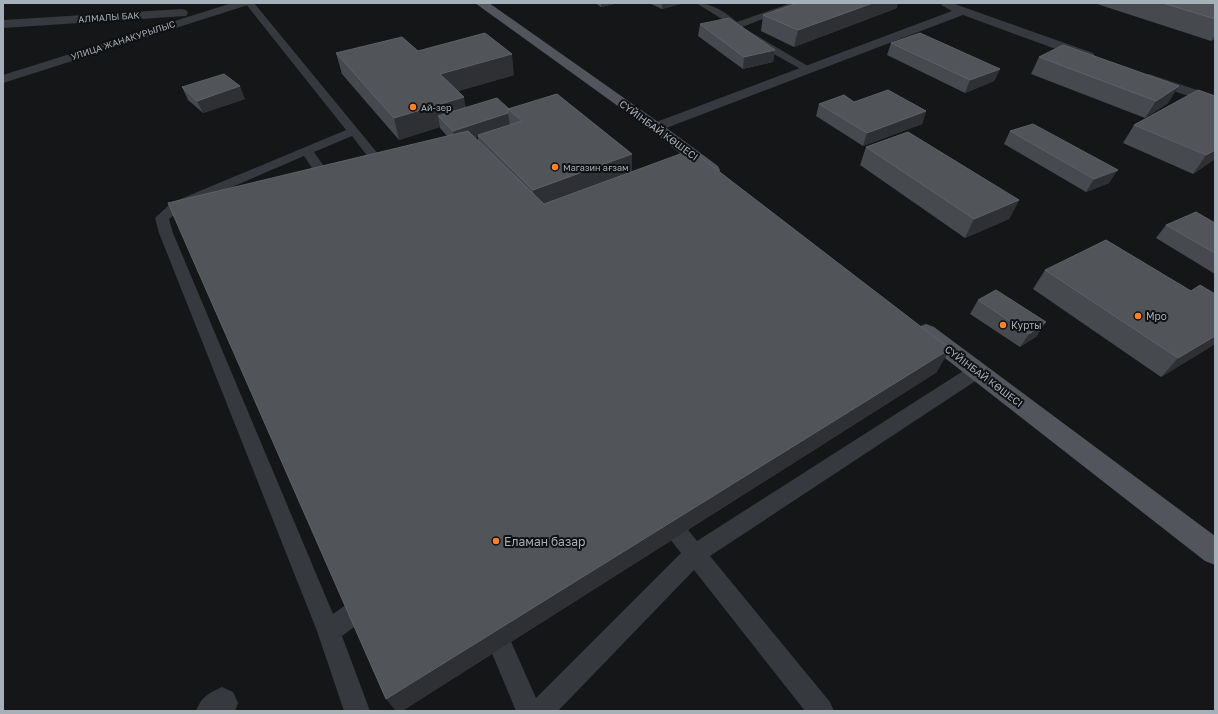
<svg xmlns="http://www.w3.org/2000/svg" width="1218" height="714" font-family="'Golos Text',sans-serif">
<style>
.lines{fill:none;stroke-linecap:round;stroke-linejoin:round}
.lane{fill:#36393d;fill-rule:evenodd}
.street{fill:#36393d;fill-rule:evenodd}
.primary{fill:#52565c;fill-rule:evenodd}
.wall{fill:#46494d;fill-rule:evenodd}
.shaded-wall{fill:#2e3033}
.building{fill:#515459;stroke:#5e6268}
.poi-dot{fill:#ff8126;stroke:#101112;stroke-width:1.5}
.labels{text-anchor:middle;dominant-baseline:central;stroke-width:4;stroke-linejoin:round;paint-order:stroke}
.far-street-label{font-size:9px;fill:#a6b0b9;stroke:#101112}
.far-poi-label{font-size:9px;fill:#a6b0b9;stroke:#101112;text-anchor:start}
.street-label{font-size:10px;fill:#a6b0b9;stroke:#101112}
.poi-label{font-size:10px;fill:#a6b0b9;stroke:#101112;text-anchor:start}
.near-poi-label{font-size:12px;fill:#a6b0b9;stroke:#101112;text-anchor:start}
</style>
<rect width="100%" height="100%" fill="#151617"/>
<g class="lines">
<path class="lane" d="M 245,3 L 254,3 L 393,172 L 392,175 L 382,175 L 352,136 L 314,152 L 338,186 L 336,189 L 326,189 L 304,156 L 181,209 L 169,219 L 173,233 L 333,614 L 361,594 L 369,591 L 377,594 L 380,602 L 377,610 L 342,636 L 370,711 L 344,711 L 317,631 L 159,233 L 155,218 L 171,203 L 346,130 Z
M 696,3 C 712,3 725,12 737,22 L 791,3 L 804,3 L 742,27 L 813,69 L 808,72 L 804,71 L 742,36 L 722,19 Z
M 977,364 L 983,366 L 986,371 L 983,376 L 710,556 L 830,702 L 834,711 L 805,711 L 694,570 L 558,711 L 516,711 L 481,627 L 485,619 L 493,615 L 501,619 L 536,698 L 681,553 L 659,525 L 656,518 L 659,511 L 666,509 L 673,511 L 697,541 L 971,366 Z"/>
<path class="street" d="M 232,3 L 250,3 L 248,5 L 3,83 L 3,75 Z
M 943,3 L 952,3 L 1093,53 L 1095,56 L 1093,59 L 1083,59 L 963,15 L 661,130 L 651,130 L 648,127 L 651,124 L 952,11 L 941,5 Z
M 182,9 L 186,10 L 188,13 L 186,16 L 3,28 L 3,20 Z
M 1149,74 L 1215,96 L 1215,105 L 1144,81 L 1142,78 L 1144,75 Z
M 222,687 L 233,692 L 238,703 L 235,711 L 196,711 C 201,697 209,693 222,687 Z"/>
<path class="primary" d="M 475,3 L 489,3 L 661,124 L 718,166 L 720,170 L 718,174 L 712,175 L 706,174 L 651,130 Z
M 926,324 L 934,327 L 1215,536 L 1215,565 L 1205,561 L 918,337 L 915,332 L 918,327 Z"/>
</g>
<path class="wall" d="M 595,3 L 619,3 L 601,7 Z
M 651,3 L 684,3 L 662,9 L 651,4 Z
M 1094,3 L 1215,3 L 1215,39 L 1211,41 Z
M 897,8 L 794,47 L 761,31 L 763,15 Z
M 700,24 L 775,50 L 773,62 L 743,69 L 698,36 Z
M 891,43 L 1000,69 L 994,81 L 965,93 L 887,55 Z
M 418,51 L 514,75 L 458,91 L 466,107 L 509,109 L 632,172 L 937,372 L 402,711 L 447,136 L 440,128 L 440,127 L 399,140 L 342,74 L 336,53 ZM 475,137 L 478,137 L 478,141 Z
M 1039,57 L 1168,103 L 1145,118 L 1031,74 Z
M 182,87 L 245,99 L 203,113 L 188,100 Z
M 854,102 L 926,111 L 922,124 L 863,146 L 816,116 L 819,104 Z
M 1134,125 L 1215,159 L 1193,174 L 1123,143 Z
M 1010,131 L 1109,183 L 1086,192 L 1004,144 Z
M 866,147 L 1019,200 L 1009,219 L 965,238 L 860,165 Z
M 1215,223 L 1215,274 L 1156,238 L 1166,225 Z
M 1045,270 L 1191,291 L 1215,344 L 1161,377 L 1033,289 Z
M 978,300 L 1037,336 L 1020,347 L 970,314 Z"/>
<path class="shaded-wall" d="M 601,3 L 619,3 L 601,7 Z
M 664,3 L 684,3 L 662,9 L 662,4 Z
M 873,3 L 898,3 L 897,8 L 794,47 L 798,30 Z
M 1215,35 L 1215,39 L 1211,41 Z
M 775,50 L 773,62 L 743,69 L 744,57 Z
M 512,54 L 514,75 L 444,95 L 440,74 Z
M 1000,69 L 994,81 L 965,93 L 970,80 Z
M 240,86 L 245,99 L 203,113 L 197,101 Z
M 1179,86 L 1168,103 L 1145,118 L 1156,101 Z
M 464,97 L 467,118 L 438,116 L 440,127 L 399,140 L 394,118 Z
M 926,111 L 922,124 L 863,146 L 867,133 Z
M 508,113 L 510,126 L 478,135 L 478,137 L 455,144 L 453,131 Z
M 1215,150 L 1215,159 L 1193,174 L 1206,155 Z
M 632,154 L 632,176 L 536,213 L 533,190 Z
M 1118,170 L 1109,183 L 1086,192 L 1094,179 Z
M 1019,200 L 1009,219 L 965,238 L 974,219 Z
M 1046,322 L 1037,336 L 1020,347 L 1029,334 Z
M 1215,336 L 1215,344 L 1161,377 L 1178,358 Z
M 950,349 L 937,372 L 402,711 L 396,711 L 386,699 Z"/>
<path class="building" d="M 798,3 L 873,3 L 798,30 L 763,15 Z
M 1163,3 L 1215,3 L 1215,19 Z
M 729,18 L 775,50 L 744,57 L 700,24 Z
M 485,33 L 512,54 L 440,74 L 464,97 L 394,118 L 336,53 L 402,37 L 418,51 Z
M 920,33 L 1000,69 L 970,80 L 891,43 Z
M 1063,45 L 1179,86 L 1156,101 L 1039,57 Z
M 224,74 L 240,86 L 197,101 L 182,87 Z
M 888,90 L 926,111 L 867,133 L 819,104 L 844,95 L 854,102 Z
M 1198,90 L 1215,96 L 1215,150 L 1206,155 L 1134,125 Z
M 557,94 L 632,154 L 533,190 L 478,135 L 522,121 L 508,109 Z
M 497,98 L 509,109 L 508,109 L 508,113 L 453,131 L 438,116 Z
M 1033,124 L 1118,170 L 1094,179 L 1010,131 Z
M 468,131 L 544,204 L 691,150 L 950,349 L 386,699 L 168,203 Z
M 908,132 L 1019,200 L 974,219 L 866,147 Z
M 1196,212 L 1215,223 L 1215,253 L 1166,225 Z
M 1106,240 L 1191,291 L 1200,285 L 1215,294 L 1215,336 L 1178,358 L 1045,270 Z
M 996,290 L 1046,322 L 1029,334 L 978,300 Z"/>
<g class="poi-dot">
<circle cx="413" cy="107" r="4"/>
<circle cx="555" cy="167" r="4"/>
<circle cx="1138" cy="316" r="4"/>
<circle cx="1003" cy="325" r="4"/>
<circle cx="496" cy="541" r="4"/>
</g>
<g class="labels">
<g class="far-street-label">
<text transform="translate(109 17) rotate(-4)">АЛМАЛЫ БАК</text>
<text transform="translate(123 40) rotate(-18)">УЛИЦА ЖАНАКУРЫЛЫС</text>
</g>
<g class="far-poi-label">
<text x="421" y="107">Ай-зер</text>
<text x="563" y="167">Магазин ағзам</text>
</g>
<g class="street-label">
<text transform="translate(659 130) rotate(36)">СҮЙІНБАЙ КӨШЕСІ</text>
<text transform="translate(984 376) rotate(37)">СҮЙІНБАЙ КӨШЕСІ</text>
</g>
<g class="poi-label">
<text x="1146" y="316">Мро</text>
<text x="1011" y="325">Курты</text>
</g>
<g class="near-poi-label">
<text x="504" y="541">Еламан базар</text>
</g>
</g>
<rect width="1218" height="714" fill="none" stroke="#a6b0b9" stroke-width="8"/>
</svg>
